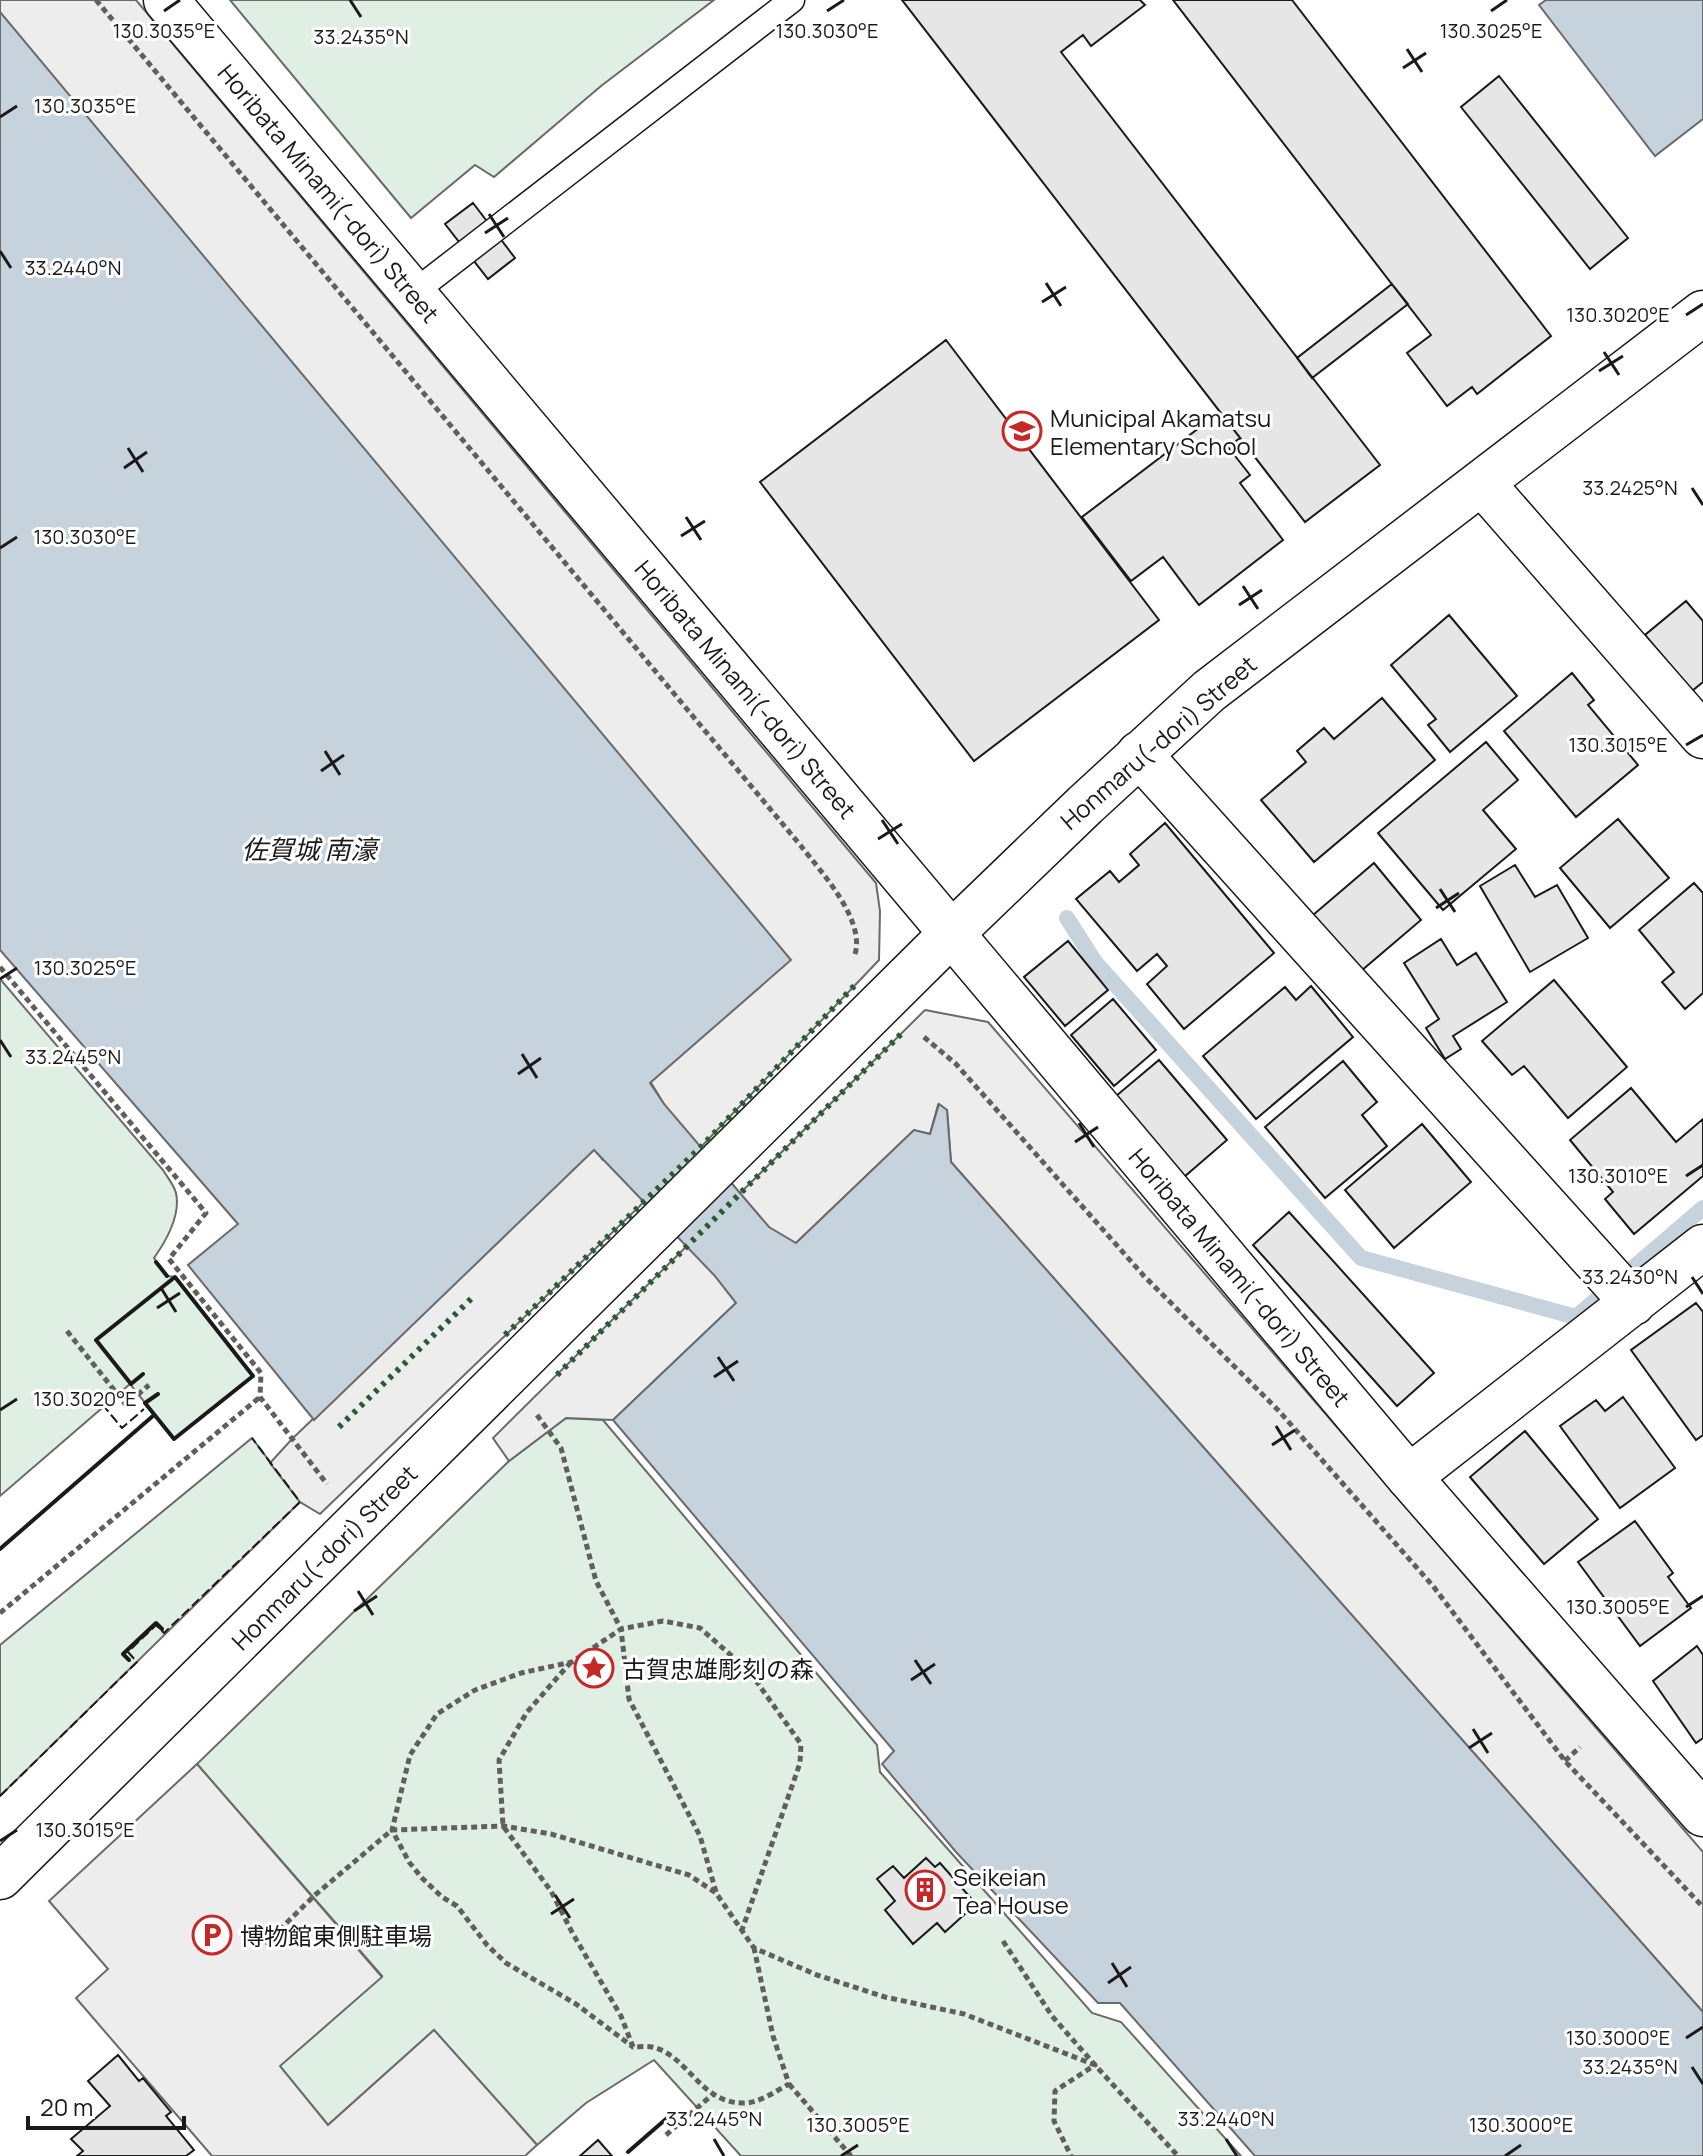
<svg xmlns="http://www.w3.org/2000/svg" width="1703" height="2156" font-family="Manrope,'Noto Sans JP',sans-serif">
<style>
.green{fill:#e0efe3;stroke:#6a6a6a;stroke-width:2}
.parking{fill:#ededed;stroke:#6a6a6a;stroke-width:2}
.water{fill:#c6d2dc;stroke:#6a6a6a;stroke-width:2}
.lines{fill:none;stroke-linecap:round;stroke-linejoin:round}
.stream{stroke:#c6d2dc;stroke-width:16}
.building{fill:#e6e6e6;stroke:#1a1a1a;stroke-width:2}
.lane-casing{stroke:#1a1a1a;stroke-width:27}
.street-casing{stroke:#1a1a1a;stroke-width:47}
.secondary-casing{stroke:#1a1a1a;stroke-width:47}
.primary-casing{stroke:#1a1a1a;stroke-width:47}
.path{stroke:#5f5f5f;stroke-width:5;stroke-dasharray:6 4;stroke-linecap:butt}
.lane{stroke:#fff;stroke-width:24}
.street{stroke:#fff;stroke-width:44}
.secondary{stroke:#fff;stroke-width:44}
.primary{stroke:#fff;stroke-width:44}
.hedge{stroke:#2b5a34;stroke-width:6;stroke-dasharray:4 6;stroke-linecap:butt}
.fence{stroke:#1a1a1a;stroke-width:2;stroke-dasharray:10 4;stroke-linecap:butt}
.wall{stroke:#1a1a1a;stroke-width:4}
.ticks{fill:none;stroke:#1a1a1a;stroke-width:3}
.labels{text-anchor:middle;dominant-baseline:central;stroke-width:6;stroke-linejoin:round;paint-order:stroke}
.street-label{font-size:24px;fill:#1a1a1a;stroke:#fff}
.poi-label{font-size:24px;fill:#1a1a1a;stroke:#fff;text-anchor:start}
.water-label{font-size:26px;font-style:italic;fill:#1a1a1a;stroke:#fff}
.ticks-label{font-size:20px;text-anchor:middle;fill:#1a1a1a;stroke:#fff;stroke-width:6;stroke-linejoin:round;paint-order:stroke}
</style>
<rect width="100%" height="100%" fill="#fff"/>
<path class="green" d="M 230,0 L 714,0 L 601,86 L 494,177 L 475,165 L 411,218 Z
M 0,979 L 163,1170 C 167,1177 174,1185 176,1193 C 181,1216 166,1241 154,1258 L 167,1276 L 175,1277 L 253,1376 L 174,1439 L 130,1384 L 0,1496 Z
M 566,1418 L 603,1420 L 877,1745 L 880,1772 L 1092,2013 L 1121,2022 L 1241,2156 L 741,2156 L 654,2060 L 586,2103 L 537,2145 L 434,2030 L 328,2125 L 279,2066 L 382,1976 L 197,1764 L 509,1461 Z
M 252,1438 L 300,1502 L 0,1796 L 0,1645 Z"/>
<path class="parking" d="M 0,0 L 136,0 L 876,883 L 880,911 L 879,960 L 701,1147 L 320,1514 L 300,1502 L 270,1463 L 292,1439 L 594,1149 L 603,1160 L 664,1104 L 0,12 Z
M 925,1010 L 988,1022 L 1703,1852 L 1703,2012 L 951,1162 L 947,1110 L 938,1105 L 930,1134 L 914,1130 L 796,1243 L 715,1275 L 736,1303 L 613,1420 L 566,1418 L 509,1461 L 493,1438 Z
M 197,1764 L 382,1977 L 280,2066 L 328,2125 L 434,2030 L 537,2145 L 525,2156 L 212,2156 L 76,1998 L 108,1969 L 49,1901 Z"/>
<path class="water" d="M 1546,0 L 1703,0 L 1703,119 L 1655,156 L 1539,5 Z
M 0,12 L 791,960 L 650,1083 L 664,1104 L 769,1227 L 796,1243 L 914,1130 L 930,1134 L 939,1104 L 947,1110 L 951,1162 L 1703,2012 L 1703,2156 L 1255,2156 L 1120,2003 L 1098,2003 L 956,1852 L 882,1764 L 894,1751 L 613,1420 L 736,1303 L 714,1275 L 594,1150 L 314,1420 L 188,1265 L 238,1224 L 0,950 Z"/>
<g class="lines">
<path class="stream" d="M 1067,918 L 1095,962 L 1361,1258 L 1576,1317 L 1703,1208"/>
</g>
<path class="building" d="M 902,0 L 1140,0 L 1145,5 L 1091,46 L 1083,35 L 1061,52 L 1380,465 L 1305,522 Z
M 1173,0 L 1292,0 L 1551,336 L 1477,394 L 1472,387 L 1447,406 L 1407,353 L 1431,335 Z
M 1499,76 L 1628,238 L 1590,269 L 1461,107 Z
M 473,203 L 515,258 L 488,279 L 445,224 Z
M 1392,284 L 1408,304 L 1312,378 L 1297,358 Z
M 946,340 L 1159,620 L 974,761 L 760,482 Z
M 1220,412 L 1240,438 L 1228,447 L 1250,475 L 1240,483 L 1283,540 L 1199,605 L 1163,557 L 1131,581 L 1082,517 Z
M 1686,601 L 1703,621 L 1703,682 L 1692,691 L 1645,635 Z
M 1449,615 L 1517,696 L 1450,752 L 1428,725 L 1436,719 L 1391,665 Z
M 1572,673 L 1594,700 L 1588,705 L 1638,765 L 1576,817 L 1504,731 Z
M 1382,698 L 1435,760 L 1314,862 L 1261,800 L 1306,762 L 1297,751 L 1324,728 L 1334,739 Z
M 1486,742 L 1518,780 L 1483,810 L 1516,849 L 1443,910 L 1378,833 Z
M 1618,819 L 1669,878 L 1610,928 L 1560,868 Z
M 1165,823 L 1274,953 L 1184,1029 L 1147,984 L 1167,966 L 1157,954 L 1137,971 L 1076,899 L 1110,871 L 1119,882 L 1139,865 L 1130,854 Z
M 1374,863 L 1421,920 L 1361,971 L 1313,915 Z
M 1515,865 L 1535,897 L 1557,885 L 1588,938 L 1530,972 L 1480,886 Z
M 1694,883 L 1703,893 L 1703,993 L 1685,1009 L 1662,982 L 1674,972 L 1639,930 Z
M 1441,939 L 1457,965 L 1476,953 L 1507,1002 L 1453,1036 L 1461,1049 L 1445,1059 L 1426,1028 L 1439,1019 L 1404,963 Z
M 1068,941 L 1108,990 L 1065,1026 L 1024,977 Z
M 1554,980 L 1627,1067 L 1568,1118 L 1524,1066 L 1512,1075 L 1482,1041 Z
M 1311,986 L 1353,1037 L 1256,1119 L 1203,1056 L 1285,987 L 1296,1000 Z
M 1113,999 L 1156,1050 L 1114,1086 L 1071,1035 Z
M 1159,1060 L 1227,1140 L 1184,1177 L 1116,1096 Z
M 1343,1061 L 1377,1102 L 1362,1115 L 1387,1146 L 1325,1198 L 1265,1127 Z
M 1631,1088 L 1676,1142 L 1703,1119 L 1703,1176 L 1634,1234 L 1605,1199 L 1613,1192 L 1570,1140 Z
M 1422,1124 L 1471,1182 L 1394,1248 L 1345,1190 Z
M 1289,1212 L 1434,1373 L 1397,1406 L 1253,1245 Z
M 1696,1303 L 1703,1312 L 1703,1435 L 1696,1440 L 1631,1350 Z
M 1623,1397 L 1675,1468 L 1620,1508 L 1560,1426 L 1596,1400 L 1605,1411 Z
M 1525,1431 L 1598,1519 L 1544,1564 L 1470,1477 Z
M 1635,1521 L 1673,1573 L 1668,1577 L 1691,1608 L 1640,1646 L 1578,1562 Z
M 1697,1646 L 1703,1655 L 1703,1738 L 1696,1743 L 1653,1681 Z
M 926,1858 L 935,1867 L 940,1863 L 976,1904 L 945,1932 L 937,1923 L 913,1944 L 885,1910 L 895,1901 L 877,1879 L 893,1866 L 904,1878 Z
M 118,2055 L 139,2081 L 143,2078 L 171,2112 L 166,2116 L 194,2150 L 186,2156 L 77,2156 L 83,2151 L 71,2139 L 110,2106 L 88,2081 Z
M 598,2140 L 612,2156 L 580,2156 Z"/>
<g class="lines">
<defs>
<path id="lane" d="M 413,293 L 792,0"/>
<path id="street" d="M 1482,483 L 1703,736
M 1139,754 L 1633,1303
M 1409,1477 L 1703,1247"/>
<path id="secondary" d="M 166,0 L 1409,1477 L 1703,1814"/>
<path id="primary" d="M 0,1877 L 952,933 L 1085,805 L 1209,691 L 1703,313"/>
</defs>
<use href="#lane" class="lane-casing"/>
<use href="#street" class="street-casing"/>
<use href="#secondary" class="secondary-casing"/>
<use href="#primary" class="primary-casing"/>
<path class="path" d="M 96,0 L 801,846 C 821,872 868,922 854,957
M 0,967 L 206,1213 L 169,1259 L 261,1373 L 260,1397 L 327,1484
M 924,1037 L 956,1064 L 1144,1276 L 1278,1410 L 1433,1586 L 1565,1761 L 1703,1907
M 67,1331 L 126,1405 L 149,1385
M 537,1415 L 561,1448 L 596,1581 L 621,1629 L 572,1662 L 521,1673 L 475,1690 L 437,1714 L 410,1755 L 392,1830 L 409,1862 L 422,1878 L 442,1897 L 457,1906 L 487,1945 L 506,1963 L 576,2004 L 633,2047
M 0,1613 L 260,1397
M 571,1662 L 527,1712 L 499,1760 L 503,1826 L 551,1891 L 573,1934 L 621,2016 L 633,2047 C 639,2047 647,2046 652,2047 C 688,2055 699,2102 742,2103 C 758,2104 776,2091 789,2084 L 773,2036 L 754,1948
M 1565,1761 L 1580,1747
M 716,1892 L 700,1836 L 629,1699 L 621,1629 L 663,1621 L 700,1628 L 749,1671 L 801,1744 L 800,1763 L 742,1930
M 1003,1941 L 1052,2016 L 1095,2065 L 1055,2091 L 1054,2121 L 1071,2156
M 265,1944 L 315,1895 L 392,1830 L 503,1826 L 551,1834 L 689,1875 L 716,1893 L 754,1948 L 817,1975 L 885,1997 L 964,2014 L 1095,2065 L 1178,2156
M 789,2084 L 851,2156
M 666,2135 L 712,2095"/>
<use href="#lane" class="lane"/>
<use href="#street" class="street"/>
<use href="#secondary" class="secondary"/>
<use href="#primary" class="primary"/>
<path class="hedge" d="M 505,1335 L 701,1147 L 857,983
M 557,1375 L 901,1034
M 339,1427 L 475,1295"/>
<path class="fence" d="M 102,1404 L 122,1428 L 144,1409
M 0,1796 L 137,1662 L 128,1652 L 156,1625 L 164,1633 L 300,1502 L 252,1438"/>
<path class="wall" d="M 156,1262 L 167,1276
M 143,1374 L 131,1384 L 96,1340 L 175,1277 L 253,1376 L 174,1439 L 145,1403 L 158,1394
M 0,1549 L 154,1415
M 129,1660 L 123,1654 L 156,1623 L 162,1629
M 628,2152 L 674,2112"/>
</g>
<path class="ticks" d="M 350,0 L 361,17M 164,11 L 180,0M 827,11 L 844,0M 1491,11 L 1507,0M 1407,49 L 1422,72M 1403,68 L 1426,53M 0,117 L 17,106M 489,214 L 504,237M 485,233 L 508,218M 0,251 L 11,268M 1046,283 L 1061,306M 1042,302 L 1066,287M 1686,315 L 1703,304M 1604,352 L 1619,375M 1599,371 L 1623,356M 128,448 L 143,472M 124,468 L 147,452M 1692,488 L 1703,505M 686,517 L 701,540M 681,536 L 705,521M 0,548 L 17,537M 1243,586 L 1258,609M 1239,605 L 1262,590M 1686,745 L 1703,735M 325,751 L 340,775M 321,771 L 344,755M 882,820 L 898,844M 878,839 L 902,824M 1440,889 L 1455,912M 1436,908 L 1459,893M 0,979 L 17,968M 0,1040 L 11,1057M 522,1054 L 537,1078M 518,1074 L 541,1058M 1079,1123 L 1094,1147M 1075,1142 L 1098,1127M 1686,1176 L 1703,1165M 1692,1277 L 1703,1294M 161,1288 L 176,1312M 157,1308 L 180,1293M 718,1357 L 734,1381M 714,1377 L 738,1361M 0,1410 L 17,1399M 1276,1426 L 1291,1450M 1272,1445 L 1295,1430M 358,1591 L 373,1615M 1686,1607 L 1703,1596M 354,1611 L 377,1596M 915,1660 L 931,1684M 911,1680 L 935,1664M 1473,1729 L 1488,1753M 1469,1748 L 1492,1733M 0,1841 L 17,1830M 555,1895 L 570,1918M 551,1914 L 574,1899M 1112,1963 L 1127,1987M 1108,1983 L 1131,1967M 1686,2038 L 1703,2027M 1692,2067 L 1703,2084M 714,2139 L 724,2156M 1226,2139 L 1237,2156M 841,2156 L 858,2145M 1505,2156 L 1521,2145"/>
<defs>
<symbol id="school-ring" viewBox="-11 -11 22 22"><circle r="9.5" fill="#fff" stroke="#c62828" stroke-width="1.5"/><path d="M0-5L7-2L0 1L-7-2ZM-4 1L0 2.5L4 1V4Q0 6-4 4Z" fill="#c62828"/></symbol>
<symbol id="sight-ring" viewBox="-11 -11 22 22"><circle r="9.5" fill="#fff" stroke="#c62828" stroke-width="1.5"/><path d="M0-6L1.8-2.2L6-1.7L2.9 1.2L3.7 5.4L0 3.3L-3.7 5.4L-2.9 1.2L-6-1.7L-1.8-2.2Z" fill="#c62828"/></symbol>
<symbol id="building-ring" viewBox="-11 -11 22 22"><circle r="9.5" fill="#fff" stroke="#c62828" stroke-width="1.5"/><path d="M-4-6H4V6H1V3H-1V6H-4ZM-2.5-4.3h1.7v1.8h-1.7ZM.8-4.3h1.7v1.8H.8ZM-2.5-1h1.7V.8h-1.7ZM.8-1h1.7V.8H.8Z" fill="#c62828"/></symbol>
<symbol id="parking-ring" viewBox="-11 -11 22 22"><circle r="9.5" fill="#fff" stroke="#c62828" stroke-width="1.5"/><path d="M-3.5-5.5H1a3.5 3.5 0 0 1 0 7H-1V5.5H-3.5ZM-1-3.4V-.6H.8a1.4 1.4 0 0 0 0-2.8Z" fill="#c62828"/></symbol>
</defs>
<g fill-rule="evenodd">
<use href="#school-ring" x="1000" y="409" width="44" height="44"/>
<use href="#sight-ring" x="572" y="1646" width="44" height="44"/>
<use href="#building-ring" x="903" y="1868" width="44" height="44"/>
<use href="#parking-ring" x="190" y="1913" width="44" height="44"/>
</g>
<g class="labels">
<g class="street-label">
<text transform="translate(329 193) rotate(50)">Horibata Minami(-dori) Street</text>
<text transform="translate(746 689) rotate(50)">Horibata Minami(-dori) Street</text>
<text transform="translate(1158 742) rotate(-41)">Honmaru(-dori) Street</text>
<text transform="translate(1240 1277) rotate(50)">Horibata Minami(-dori) Street</text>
<text transform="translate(324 1557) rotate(-45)">Honmaru(-dori) Street</text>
</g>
<g class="poi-label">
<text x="1050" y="417">Municipal Akamatsu<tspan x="1050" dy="28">Elementary School</tspan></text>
<text x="622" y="1668">古賀忠雄彫刻の森</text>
<text x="953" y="1876">Seikeian<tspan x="953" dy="28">Tea House</tspan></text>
<text x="240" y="1935">博物館東側駐車場</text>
</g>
<g class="water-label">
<text x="309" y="849">佐賀城 南濠</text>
</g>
</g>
<g class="ticks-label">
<text x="164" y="38">130.3035°E</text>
<text x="827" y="38">130.3030°E</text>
<text x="1491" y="38">130.3025°E</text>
<text x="361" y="44">33.2435°N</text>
<text x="85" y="113">130.3035°E</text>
<text x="73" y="275">33.2440°N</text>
<text x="1618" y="322">130.3020°E</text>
<text x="1630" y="495">33.2425°N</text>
<text x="85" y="544">130.3030°E</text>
<text x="1618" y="752">130.3015°E</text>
<text x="85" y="975">130.3025°E</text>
<text x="73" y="1064">33.2445°N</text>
<text x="1618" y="1183">130.3010°E</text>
<text x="1630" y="1284">33.2430°N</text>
<text x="85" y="1406">130.3020°E</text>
<text x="1618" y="1614">130.3005°E</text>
<text x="85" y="1837">130.3015°E</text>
<text x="1618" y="2045">130.3000°E</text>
<text x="1630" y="2074">33.2435°N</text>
<text x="714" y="2126">33.2445°N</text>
<text x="1226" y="2126">33.2440°N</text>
<text x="858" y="2132">130.3005°E</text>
<text x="1521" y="2132">130.3000°E</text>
</g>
<path d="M28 2116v12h156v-12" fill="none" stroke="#1a1a1a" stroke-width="4"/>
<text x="40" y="2116" font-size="24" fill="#1a1a1a" stroke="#ffffff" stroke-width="6" paint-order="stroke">20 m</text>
</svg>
